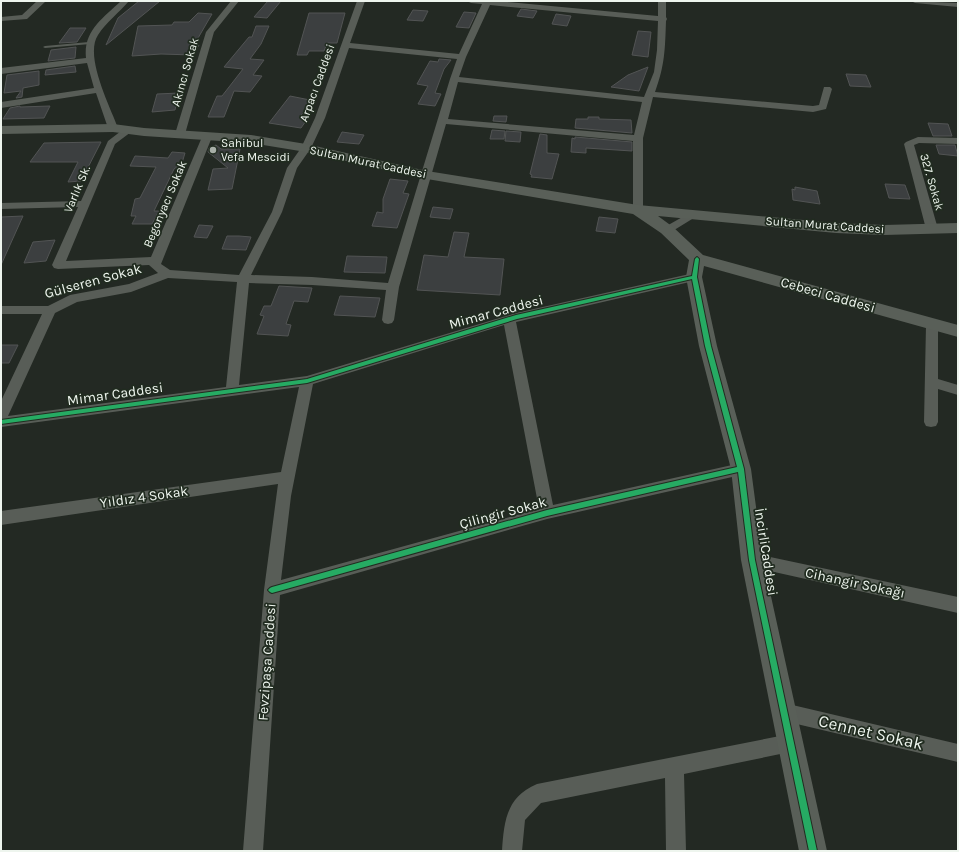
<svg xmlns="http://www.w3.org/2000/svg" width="959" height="852" font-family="Karla,sans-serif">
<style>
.building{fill:#3c3f40;stroke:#525454}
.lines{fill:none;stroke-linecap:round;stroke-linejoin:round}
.lane{fill:#585d57;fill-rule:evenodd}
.street{fill:#585d57;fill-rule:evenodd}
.secondary{fill:#595f58;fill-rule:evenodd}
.cycleway-casing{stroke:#212c20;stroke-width:2}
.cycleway{fill:#26ab63;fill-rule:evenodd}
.poi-dot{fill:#a7aea7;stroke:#212c20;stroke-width:1.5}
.labels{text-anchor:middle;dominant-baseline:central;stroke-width:3.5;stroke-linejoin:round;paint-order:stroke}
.far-street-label{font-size:12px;fill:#eef5ee;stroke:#212c20}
.far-poi-label{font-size:12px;fill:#eef5ee;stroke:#212c20;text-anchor:start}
.street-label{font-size:14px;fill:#eef5ee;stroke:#212c20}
.near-street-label{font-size:17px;fill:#eef5ee;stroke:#212c20}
</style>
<rect width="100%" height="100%" fill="#232923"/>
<path class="building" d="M 139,1 L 160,1 L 106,45 L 118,18 Z
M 268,1 L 281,1 L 267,18 L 254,17 Z
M 521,9 L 537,11 L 533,18 L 517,16 Z
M 413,10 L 428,11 L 423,21 L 407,20 Z
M 464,12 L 476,13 L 469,28 L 456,27 Z
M 198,13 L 212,14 L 194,45 L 199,45 L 193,55 L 161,54 L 132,56 L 138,26 L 172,25 L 174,22 L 189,22 Z
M 309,13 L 345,13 L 337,43 L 327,43 L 324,51 L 309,51 L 307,55 L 297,55 Z
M 556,14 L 571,16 L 567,26 L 552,24 Z
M 256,26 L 269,26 L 261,44 L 250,59 L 264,60 L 253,75 L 262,76 L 250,92 L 234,91 L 224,117 L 208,117 L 217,96 L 222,96 L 243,69 L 224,67 L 249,37 L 252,37 Z
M 70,28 L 86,28 L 77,42 L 59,43 Z
M 638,31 L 651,32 L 648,57 L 632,55 Z
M 76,47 L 75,58 L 48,61 L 51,50 Z
M 439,59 L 451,60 L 444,69 L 435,93 L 441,94 L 435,106 L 418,104 L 428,86 L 417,84 L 430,61 L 438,62 Z
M 75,66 L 76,72 L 45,75 L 46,70 Z
M 648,67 L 639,91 L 611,87 L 628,75 Z
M 39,71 L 39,85 L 23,88 L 22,97 L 16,98 L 21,91 L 4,93 L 7,75 Z
M 846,74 L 866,75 L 871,87 L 850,86 Z
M 179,93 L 175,110 L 152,112 L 157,94 Z
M 290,96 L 315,101 L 299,117 L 308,118 L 301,128 L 269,123 Z
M 20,106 L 20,107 L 50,106 L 44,118 L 3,119 L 10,108 Z
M 494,116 L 507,116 L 506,122 L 493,121 Z
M 588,117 L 599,117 L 599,119 L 631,120 L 632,133 L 575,128 L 576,119 L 588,119 Z
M 928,123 L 948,124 L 952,136 L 933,136 Z
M 492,130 L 505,131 L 504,139 L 490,139 Z
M 506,131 L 521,132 L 520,142 L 505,141 Z
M 342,132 L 364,135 L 359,144 L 337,142 Z
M 540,134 L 547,135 L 547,153 L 559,154 L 552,179 L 531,177 L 532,175 L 530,174 Z
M 575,137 L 632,142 L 632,151 L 586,148 L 586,153 L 571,152 L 572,138 L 575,139 Z
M 101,142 L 81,181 L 68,182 L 78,162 L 30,162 L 44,143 Z
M 216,145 L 221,149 L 240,149 L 232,189 L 208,190 L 213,169 L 228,168 L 208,152 L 209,148 Z
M 936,145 L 955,145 L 958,156 L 939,154 Z
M 172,152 L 185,153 L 182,163 L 174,169 L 154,211 L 159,211 L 152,224 L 132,224 L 136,216 L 131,216 L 135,199 L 140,198 L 156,167 L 130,166 L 135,156 L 168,158 Z
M 390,179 L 408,181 L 403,193 L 409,194 L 397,228 L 372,226 L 377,212 L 383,213 L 383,199 Z
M 885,184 L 905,185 L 910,199 L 889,198 Z
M 795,187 L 817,191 L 820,204 L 793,200 L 792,189 L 795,190 Z
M 433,207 L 453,209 L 450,219 L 430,217 Z
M 23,216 L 1,265 L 1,217 Z
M 599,217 L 618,219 L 615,233 L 596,231 Z
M 199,225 L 213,226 L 207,238 L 194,237 Z
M 454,232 L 469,233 L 464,257 L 504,259 L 500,295 L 417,290 L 424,255 L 448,257 Z
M 227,236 L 239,236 L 251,237 L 246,250 L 222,249 Z
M 55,240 L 46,261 L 24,263 L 33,242 Z
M 347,256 L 387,257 L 385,273 L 344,272 Z
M 279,286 L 312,288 L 308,302 L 294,301 L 286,324 L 291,325 L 288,336 L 257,334 L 264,316 L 260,315 L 264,306 L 271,306 Z
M 340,296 L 380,298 L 375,317 L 334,315 Z
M 1,345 L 18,345 L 9,363 L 1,363 Z"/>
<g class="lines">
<path class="lane" d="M 89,42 L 90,42 L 90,44 L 45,48 L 43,47 L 45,46 Z"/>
<path class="street" d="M 37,1 L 46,1 L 27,19 L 1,21 L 1,17 L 22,15 Z
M 121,1 L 129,1 C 119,13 106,22 98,35 C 84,56 110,106 118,128 L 116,130 L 110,130 L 108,128 L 96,93 L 1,108 L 1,102 L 94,88 L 87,63 L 1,74 L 1,68 L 86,58 C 83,31 103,18 121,1 Z
M 231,1 L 239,1 L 214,32 L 185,134 L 180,137 L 177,136 L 175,134 L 206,32 Z
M 357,1 L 365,1 L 350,43 L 459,54 L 482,4 L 471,3 L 467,1 L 496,1 L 658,16 L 658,1 L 666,1 L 666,17 L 667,19 L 666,21 C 665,49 665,65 655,92 L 813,106 L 819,105 L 824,87 L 830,87 L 832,89 L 826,109 L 813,112 L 653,97 L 643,138 L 643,210 L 638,213 L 633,210 L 633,141 L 446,124 L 399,287 L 394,320 L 392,323 L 388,324 L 384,323 L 382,320 L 386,290 L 312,285 L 249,283 L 239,385 L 307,376 L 516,313 L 694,273 L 698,274 L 700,277 L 698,280 L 694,281 L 516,322 L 553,505 L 741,463 L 746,465 L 748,469 L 746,473 L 741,475 L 547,519 L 280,595 L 263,851 L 243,851 L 264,590 L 278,484 L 1,525 L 1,511 L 281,472 L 299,387 L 1,427 L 1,401 L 42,314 L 1,314 L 1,306 L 48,306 L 70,295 L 129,284 L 158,273 L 149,265 L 58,269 L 54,268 L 52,265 L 78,207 L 1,209 L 1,203 L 81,201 L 108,141 L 125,128 L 131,128 L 133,130 L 131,132 L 115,144 L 66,261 L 151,257 L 202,137 L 204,135 L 210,135 L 212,137 L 161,264 L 170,270 L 239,275 L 272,212 L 287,168 L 301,148 L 315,118 ZM 490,5 L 658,21 L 657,50 L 654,72 L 644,97 L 459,77 L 466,57 ZM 349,48 L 457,59 L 450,79 L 388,283 L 312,277 L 251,275 L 282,212 L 297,168 L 311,148 L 325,118 ZM 458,82 L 642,102 L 634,135 L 448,119 ZM 168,278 L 237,282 L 226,387 L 8,416 L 55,313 L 77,302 L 131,292 ZM 504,325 L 539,509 L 281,580 L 291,496 L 313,384 Z
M 911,1 L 958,3 L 958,7 L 915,3 Z
M 918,137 L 958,138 L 958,144 L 919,143 L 914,145 L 938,229 L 936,231 L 928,231 L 926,229 L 904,144 L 906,142 Z
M 693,211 L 697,212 L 698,214 L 697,216 L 671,232 L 663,232 L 661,230 L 663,228 Z
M 932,321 L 936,322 L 938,325 L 938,379 L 958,385 L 958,395 L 938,389 L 938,422 L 936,426 L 931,427 L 926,426 L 924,422 L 926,325 L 928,322 Z
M 752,553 L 958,597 L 958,613 L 752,567 L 746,565 L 744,560 L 746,555 Z
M 784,703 L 958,744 L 958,762 L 784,721 L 778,718 L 775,712 L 778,706 Z
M 790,734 L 797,736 L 799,743 L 797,750 L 790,752 L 684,774 L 686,851 L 666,851 L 665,778 L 541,803 L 525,820 L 522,851 L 502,851 C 504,822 506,797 537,784 Z"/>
<path class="secondary" d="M 113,124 L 144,128 L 251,135 L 306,144 L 427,171 L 638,205 L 836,223 L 884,225 L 958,223 L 958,233 L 884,235 L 836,233 L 658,216 L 673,227 L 703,255 L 958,325 L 958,337 L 704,266 L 702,277 L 717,346 L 751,469 L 763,560 L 827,851 L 799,851 L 741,560 L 731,469 L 699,346 L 686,277 L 689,260 L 661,233 L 633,214 L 427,179 L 306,152 L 251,143 L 144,136 L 113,132 L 1,134 L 1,126 Z"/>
<defs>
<path id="cycleway" d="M 697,257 L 699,259 L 697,277 L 711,346 L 744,469 L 755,560 L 817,851 L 809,851 L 749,560 L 738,472 L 547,516 L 272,593 L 270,592 L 268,590 L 270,588 L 272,587 L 547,510 L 737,467 L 705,346 L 692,279 L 517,319 L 307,383 L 1,424 L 1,420 L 307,379 L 516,315 L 692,276 L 695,259 Z"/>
</defs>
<use href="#cycleway" class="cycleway-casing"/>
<use href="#cycleway" class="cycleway"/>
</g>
<circle class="poi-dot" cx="213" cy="150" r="4"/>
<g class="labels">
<g class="far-street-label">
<text transform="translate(185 72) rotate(-74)">Akıncı Sokak</text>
<text transform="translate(317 83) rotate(-70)">Arpacı Caddesi</text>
<text transform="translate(368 162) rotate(12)">Sultan Murat Caddesi</text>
<text transform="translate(932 182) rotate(74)">327. Sokak</text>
<text transform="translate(77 189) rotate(-67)">Varlık Sk.</text>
<text transform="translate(165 204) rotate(-67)">Begonyacı Sokak</text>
<text transform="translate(825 225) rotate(4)">Sultan Murat Caddesi</text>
</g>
<g class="far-poi-label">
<text x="221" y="143">Sahibul<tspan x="221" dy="14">Vefa Mescidi</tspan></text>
</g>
<g class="street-label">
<text transform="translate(93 281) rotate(-15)">Gülseren Sokak</text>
<text transform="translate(828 295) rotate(16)">Cebeci Caddesi</text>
<text transform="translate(496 312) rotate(-15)">Mimar Caddesi</text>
<text transform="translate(115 394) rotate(-8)">Mimar Caddesi</text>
<text transform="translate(144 497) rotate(-8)">Yıldız 4 Sokak</text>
<text transform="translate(503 513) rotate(-15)">Çilingir Sokak</text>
<text transform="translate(766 552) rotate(81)">İncirliCaddesi</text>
<text transform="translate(855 583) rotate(12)">Cihangir Sokağı</text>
<text transform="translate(267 662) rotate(-86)">Fevzipaşa Caddesi</text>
</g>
<g class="near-street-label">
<text transform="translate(871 732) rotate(13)">Cennet Sokak</text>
</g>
</g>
<rect width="959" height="852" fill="none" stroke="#eef5ee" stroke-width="4"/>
</svg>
